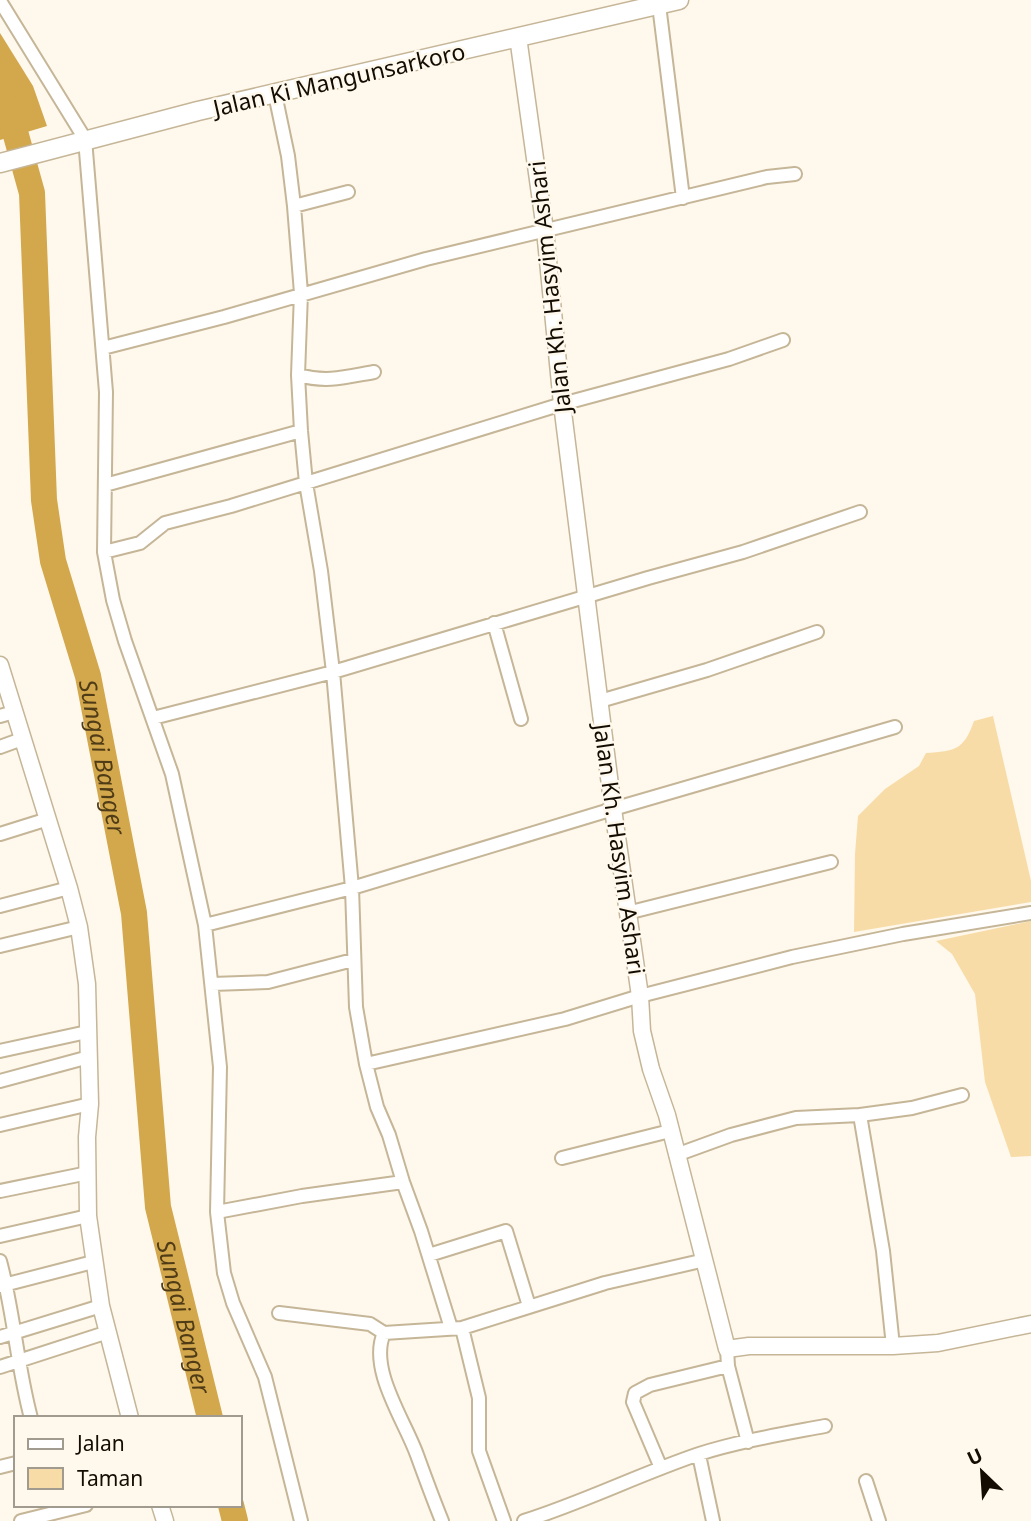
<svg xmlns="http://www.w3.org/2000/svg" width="1031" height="1521" font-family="'Noto Sans',sans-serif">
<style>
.green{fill:#f8dca7}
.water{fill:#d3a74c}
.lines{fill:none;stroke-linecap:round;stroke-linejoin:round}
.river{stroke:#d3a74c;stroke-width:26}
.minor-casing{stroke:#c6b698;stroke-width:16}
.tertiary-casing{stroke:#c6b698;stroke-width:19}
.secondary-casing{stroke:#c6b698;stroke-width:21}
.minor{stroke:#fff;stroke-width:12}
.tertiary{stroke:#fff;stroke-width:16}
.secondary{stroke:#fff;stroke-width:18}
.labels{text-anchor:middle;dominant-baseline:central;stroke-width:5;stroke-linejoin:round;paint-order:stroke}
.street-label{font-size:23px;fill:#120c03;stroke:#fff8ec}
.water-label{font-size:24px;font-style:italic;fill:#4f3c16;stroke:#fff8ec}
</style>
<rect width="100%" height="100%" fill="#fff8ec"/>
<path class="green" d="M 993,716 L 1031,881 L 1031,902 L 854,932 L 855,854 L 858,816 L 885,789 L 919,766 L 926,753 C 955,751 964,750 974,721 Z
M 1031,921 L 1031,1156 L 1011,1157 L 985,1082 L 975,994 L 952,954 L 936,941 Z"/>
<path class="water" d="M 0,33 L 33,86 L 47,126 L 0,140 Z"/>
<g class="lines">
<g class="river">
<path id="s1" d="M 0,98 L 12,121 L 32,193 L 44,500 L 53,561 L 88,676 L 134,913 L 158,1207 L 210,1418"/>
<path d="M 231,1505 L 235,1521"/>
</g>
<defs>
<path id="minor" d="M 0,1 L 85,139 L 106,392 L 104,552 L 113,600 L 125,641 L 172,774 L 205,925 L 220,1067 L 217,1212 L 224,1273 L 233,1303 L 265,1377 L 301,1521
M 659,5 L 683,198
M 275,94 L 288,156 L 294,206 L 301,293 L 298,375 L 301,431 L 306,483 L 321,571 L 333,672 L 352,888 L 356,1007 L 366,1064 L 377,1107 L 389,1135 L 403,1182 L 421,1231 L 451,1328
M 294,206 L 348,192
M 103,348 L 224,317 L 426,259 L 767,177 L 795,174
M 298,375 C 327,383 346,377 374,372
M 105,485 L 301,431
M 104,552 L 140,543 L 165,523 L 231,506 L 562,404 L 729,359 L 783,340
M 494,623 L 521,719
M 600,701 L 707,670 L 817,632
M 0,716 L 14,712
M 153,718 L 333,672 L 648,578 L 743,552 L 860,512
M 0,747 L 22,739
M 0,834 L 48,819
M 0,906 L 69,888
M 627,913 L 831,862
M 205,925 L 352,888 L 613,809 L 895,727
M 0,946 L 79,927
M 212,984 L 268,982 L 353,960
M 0,1051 L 87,1032
M 366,1064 L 565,1019 L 640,996 L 792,957 L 903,934 L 1031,913
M 0,1081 L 89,1057
M 860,1115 L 883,1251 L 893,1346
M 0,1125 L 90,1104
M 676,1155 L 731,1135 L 796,1118 L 860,1115 L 912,1108 L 962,1095
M 562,1158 L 670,1131
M 0,1191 L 88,1173
M 217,1212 L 302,1196 L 403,1182
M 0,1236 L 88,1216
M 429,1255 L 506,1231 L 529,1306
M 0,1261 C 14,1313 17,1366 31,1418
M 0,1286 L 93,1262
M 279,1313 L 370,1324 L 384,1333
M 462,1328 L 479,1398 L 479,1451 L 504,1521
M 0,1337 L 101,1306
M 727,1349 L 728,1366 L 748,1442
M 0,1367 L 108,1332
M 699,1455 L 713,1521
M 0,1467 L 16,1463
M 661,1468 L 633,1402 L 635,1393 L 650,1385 L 728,1366
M 866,1481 L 879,1521
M 21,1521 L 86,1505
M 442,1521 C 433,1499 425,1477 417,1455 C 405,1421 368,1369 384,1333 L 462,1328 L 605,1283 L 705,1260
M 524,1521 C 584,1502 640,1474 699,1454 C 740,1441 783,1434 825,1426"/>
<path id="tertiary" d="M 518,37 L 545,230 L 562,404 L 613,809 L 640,996 L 642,1031 L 651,1069 L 667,1115 L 727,1349 L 749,1346 L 893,1346 L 938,1343 L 1031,1324
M 0,665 L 69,888 L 79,927 L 87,984 L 90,1104 L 87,1137 L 88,1216 L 101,1306 L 130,1418
M 160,1505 L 165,1521"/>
<path id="secondary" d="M 0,163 L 198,111 L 679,0"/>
</defs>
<use href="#minor" class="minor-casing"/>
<use href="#tertiary" class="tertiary-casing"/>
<use href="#secondary" class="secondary-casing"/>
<use href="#minor" class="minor"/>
<use href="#tertiary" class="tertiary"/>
<use href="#secondary" class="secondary"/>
</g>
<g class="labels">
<g class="street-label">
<text transform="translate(339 79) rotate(-13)">Jalan Ki Mangunsarkoro</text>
<text transform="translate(549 287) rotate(-96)">Jalan Kh. Hasyim Ashari</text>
<text transform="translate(620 849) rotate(82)">Jalan Kh. Hasyim Ashari</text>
</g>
<g class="water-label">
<text stroke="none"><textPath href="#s1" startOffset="672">Sungai Banger</textPath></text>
<text stroke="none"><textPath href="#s1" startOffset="1239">Sungai Banger</textPath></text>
</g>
</g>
<rect x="14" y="1416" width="228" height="91" fill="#fff8ec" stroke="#a09a8f" stroke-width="2"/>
<rect x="28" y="1439" width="35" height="10" fill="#ffffff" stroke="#a09a8f" stroke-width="2"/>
<text x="77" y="1451" font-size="21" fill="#120c03">Jalan</text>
<rect x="28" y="1468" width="35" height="21" fill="#f8dca7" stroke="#a09a8f" stroke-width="2"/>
<text x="77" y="1486" font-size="21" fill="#120c03">Taman</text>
<g transform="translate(982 1472) rotate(335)" stroke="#fff8ec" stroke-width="5" paint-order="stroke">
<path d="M0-5L12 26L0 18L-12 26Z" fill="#120c03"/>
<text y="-10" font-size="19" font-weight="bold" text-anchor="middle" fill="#120c03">U</text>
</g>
</svg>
